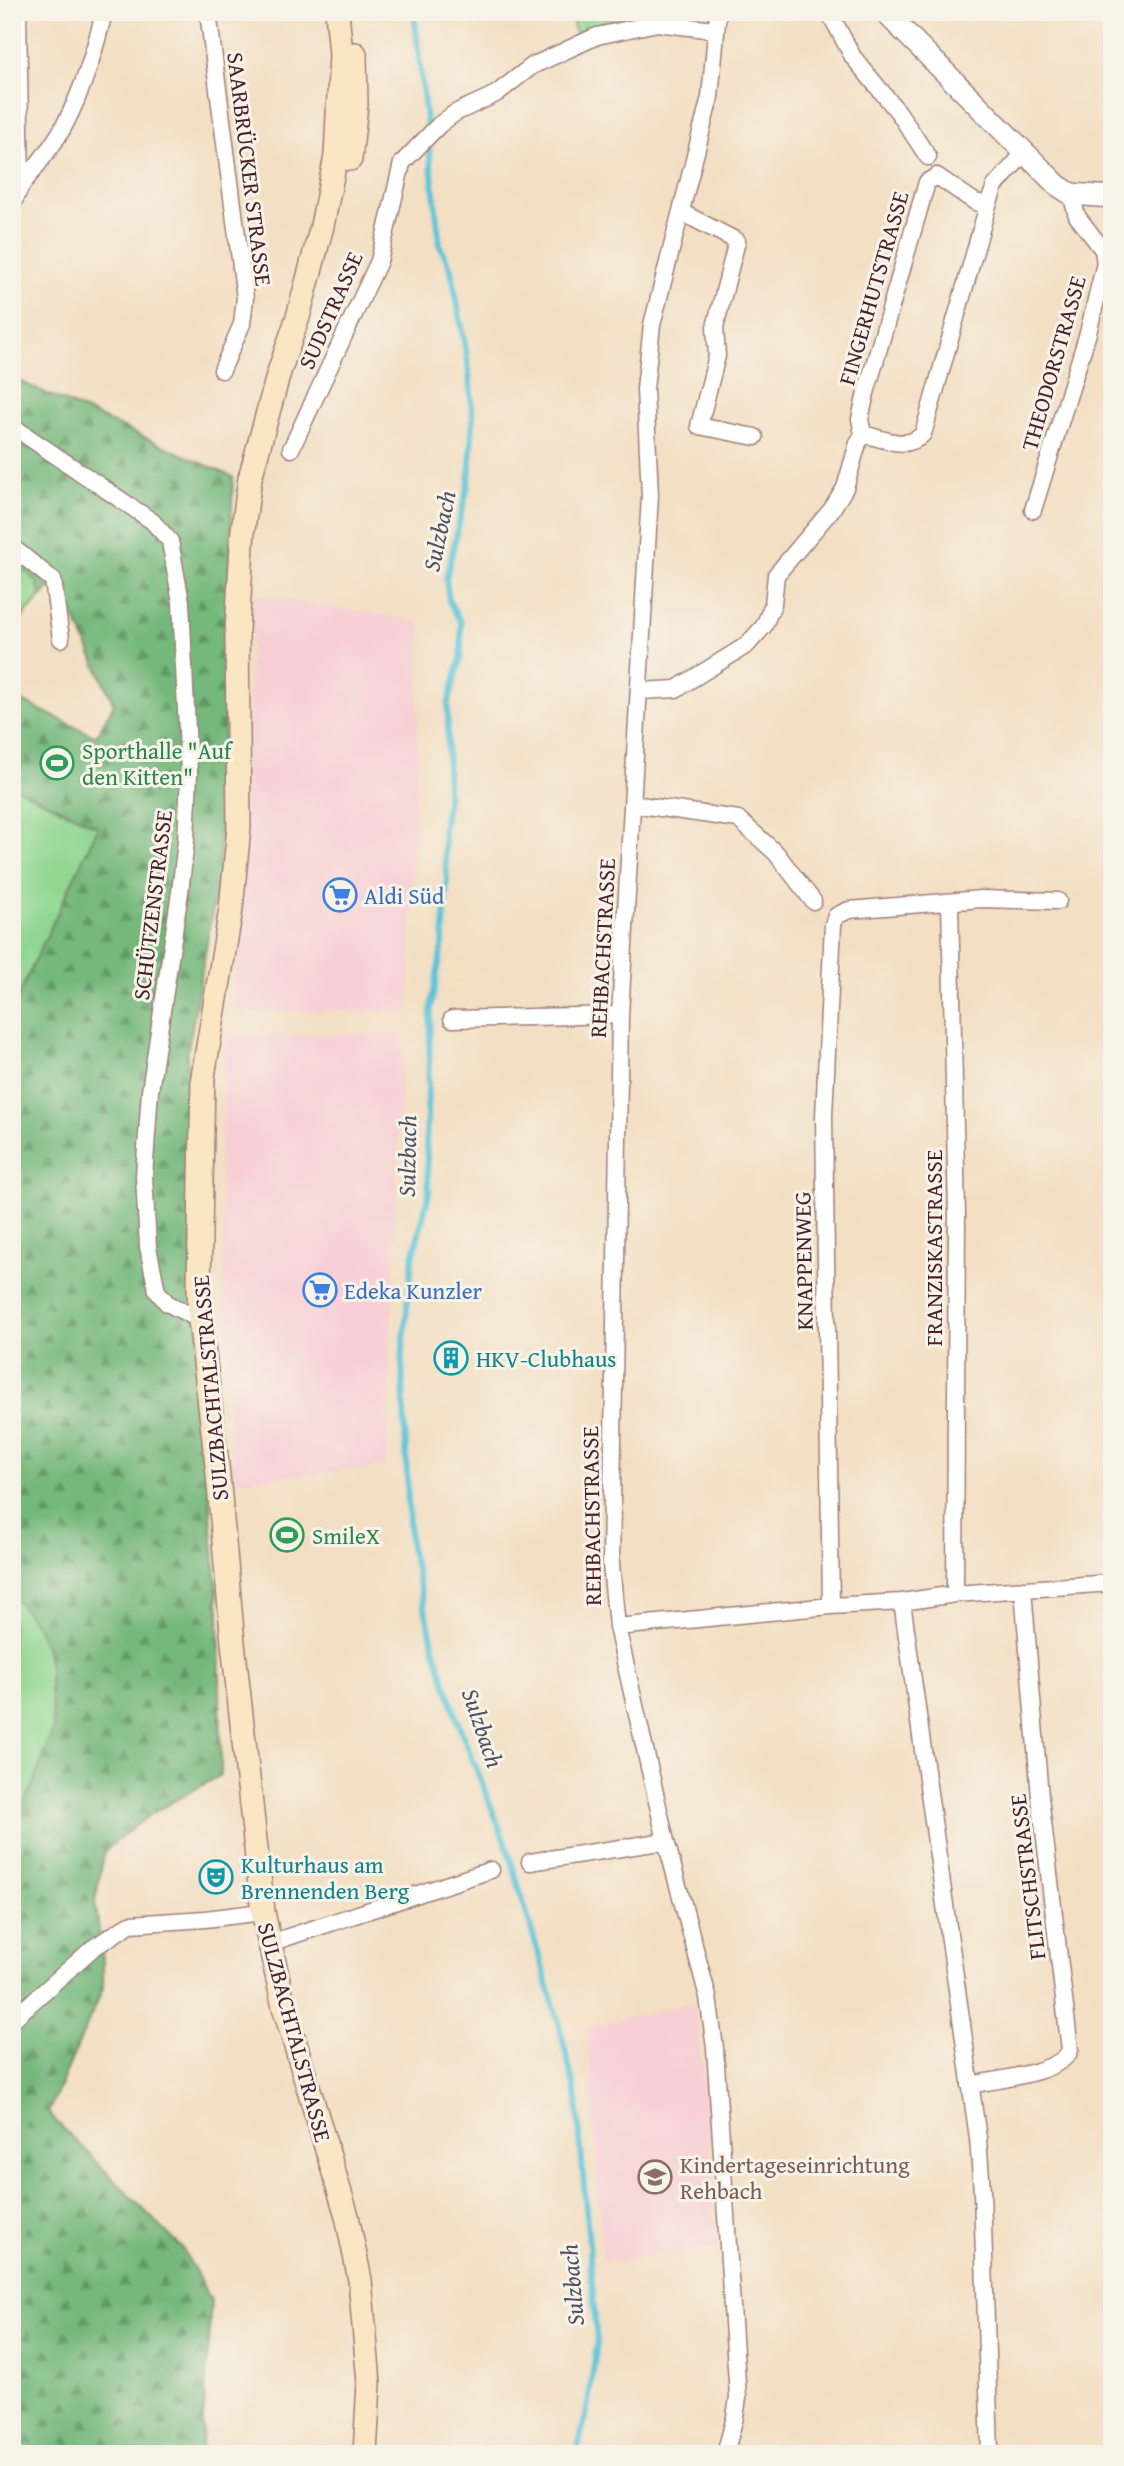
<svg xmlns="http://www.w3.org/2000/svg" width="1124" height="2466" font-family="'Gentium Book Plus',serif">
<style>
.built{fill:#f7cfd4}
.grass{fill:url(#grass-dots);stroke:#6d7b5e;stroke-width:2}
.forest{fill:url(#forest-firs);stroke:#5f6c53;stroke-width:2}
.garden{fill:#90d791;stroke:#6d7b5e;stroke-width:2}
.lines{fill:none;stroke-linecap:round;stroke-linejoin:round}
.stream{stroke:#5bc4d7;stroke-width:6}
.minor-casing{stroke:#9e7f77;stroke-width:19}
.tertiary-casing{stroke:#9e7f77;stroke-width:24}
.secondary-casing{stroke:#9e7f77;stroke-width:26}
.minor{stroke:#fff;stroke-width:16}
.tertiary{stroke:#fff;stroke-width:21}
.secondary{stroke:#fbe6c4;stroke-width:23}
.labels{text-anchor:middle;dominant-baseline:central;stroke-width:6;stroke-linejoin:round;paint-order:stroke}
.street-label{font-size:23px;fill:#4a1f2b;stroke:#f7f3e8}
.leisure-label{font-size:23px;fill:#27864d;stroke:#f7f3e8;text-anchor:start}
.shop-label{font-size:23px;fill:#366cbe;stroke:#f7f3e8;text-anchor:start}
.culture-label{font-size:23px;fill:#0d838f;stroke:#f7f3e8;text-anchor:start}
.education-label{font-size:23px;fill:#785e54;stroke:#f7f3e8;text-anchor:start}
.water-label{font-size:24px;font-style:italic;fill:#4f515f;stroke:#f7f3e8}
</style>
<defs>
<pattern id="grass-dots" width="8" height="8" patternUnits="userSpaceOnUse" patternTransform="scale(1.75)"><rect width="8" height="8" fill="#90d791"/><path d="M2 2h.1M6 6h.1" fill="none" stroke="#7eb87d" stroke-width="1.8" stroke-linecap="round"/></pattern>
<pattern id="forest-firs" width="22" height="20" patternUnits="userSpaceOnUse" patternTransform="scale(1.75)"><rect width="22" height="20" fill="#74b87b"/><path d="M5 1l3.5 6h-7zM16 11l3.5 6h-7z" fill="#619565"/></pattern>
</defs>
<rect width="100%" height="100%" fill="#f7f3e8"/>
<filter id="ink" filterUnits="userSpaceOnUse"><feTurbulence type="fractalNoise" baseFrequency=".0143" numOctaves="2"/><feDisplacementMap in="SourceGraphic" scale="14" xChannelSelector="R" yChannelSelector="G"/><feConvolveMatrix kernelMatrix="1 2 1 2 8 2 1 2 1" color-interpolation-filters="sRGB"/></filter>
<filter id="wash" filterUnits="userSpaceOnUse"><feTurbulence type="fractalNoise" baseFrequency=".00686" numOctaves="4" result="noise"/><feDisplacementMap in="SourceGraphic" scale="28" xChannelSelector="R" yChannelSelector="G"/><feGaussianBlur stdDeviation="1.57" result="paint"/><feColorMatrix in="noise" values="0 0 0 0 0 0 0 0 0 0 0 0 0 0 0 0 0 1.4 0 .05"/><feComposite in="paint" operator="in"/></filter>
<g filter="url(#wash)">
<rect width="100%" height="100%" fill="#f3dfc3"/>
<path class="built" d="M 254,595 L 421,621 L 409,1011 L 233,1012 Z
M 403,1033 L 386,1467 L 231,1482 L 220,1151 L 225,1036 Z
M 694,2002 L 708,2106 L 717,2249 L 603,2261 L 587,2027 Z"/>
<path class="grass" d="M 571,12 L 643,12 L 602,23 L 575,33 Z"/>
<path class="forest" d="M 12,378 L 233,477 L 219,874 L 187,1055 L 202,1409 L 219,1614 L 221,1775 L 152,1813 L 105,1850 L 95,1901 L 103,1960 L 103,1988 L 48,2113 L 182,2248 L 211,2300 L 201,2454 L 12,2454 L 12,1821 L 19,1814 L 53,1728 L 48,1657 L 18,1602 L 12,1600 L 12,1009 L 98,827 L 12,786 L 12,696 L 96,737 L 114,704 L 57,579 L 12,629 L 36,580 L 12,562 Z"/>
<path class="garden" d="M 12,562 L 36,580 L 41,596 L 12,628 Z
M 12,786 L 98,827 L 12,1009 Z
M 12,1600 L 18,1602 L 39,1630 L 48,1657 L 53,1728 L 34,1783 L 19,1814 L 12,1821 Z"/>
<g class="lines">
<path class="stream" d="M 414,12 L 440,246 L 451,269 L 468,362 L 473,418 L 469,481 L 446,579 L 449,601 L 461,623 L 461,657 L 448,704 L 447,804 L 443,829 L 447,880 L 443,942 L 431,1007 L 426,1142 L 429,1193 L 412,1261 L 402,1359 L 410,1546 L 434,1647 L 459,1725 L 507,1847 L 558,2020 L 577,2100 L 597,2344 L 586,2416 L 576,2454"/>
</g>
</g>
<g filter="url(#ink)">
<g class="lines">
<defs>
<path id="minor" d="M 208,12 L 245,298 L 242,324 L 222,370
M 718,12 L 710,97 L 652,325 L 645,389 L 650,495 L 620,1015 L 611,1564 L 617,1627 L 666,1841 L 708,1997 L 715,2048 L 738,2398 L 735,2417 L 725,2454
M 829,12 L 853,57 L 899,113 L 928,157
M 21,186 C 36,166 53,147 65,124 C 83,90 95,50 104,12
M 12,205 L 21,186 L 18,12
M 988,205 L 975,202 L 937,176 L 927,182 L 866,393 L 860,419 L 863,434 C 884,439 907,451 923,434 L 988,205 L 995,186 L 1025,152
M 681,212 L 737,241 L 715,327 L 717,356 L 699,426 L 755,437
M 12,426 L 152,521 L 170,541 L 181,602 L 189,774 L 186,841 L 180,892 L 150,1091 L 144,1176 L 148,1247 L 157,1291 L 167,1303 L 200,1320
M 291,449 L 379,261 L 402,163 L 439,125 L 455,113 L 496,94 L 532,66 L 597,36 L 657,23 L 714,30
M 1033,510 L 1088,333 L 1105,263 L 1103,250 L 1077,216 L 1071,194
M 12,547 L 53,580 L 61,639
M 640,691 L 676,689 L 747,645 L 764,626 L 773,604 L 776,575 L 832,509 L 845,488 L 858,443 L 863,434
M 633,804 L 738,819 L 776,853 L 813,901
M 950,903 L 957,1216 L 955,1594
M 452,1019 L 620,1015
M 902,1602 L 978,2138 L 982,2191 L 990,2454
M 831,1606 L 824,1116 L 833,924 L 836,916 L 849,910 L 981,899 L 1058,901
M 617,1627 L 831,1606 L 902,1602 L 955,1594 L 1112,1583
M 530,1862 L 666,1841
M 270,1943 L 491,1870
M 12,2020 L 93,1948 L 130,1924 L 205,1919 L 263,1912
M 970,2085 C 994,2080 1062,2073 1070,2050 L 1040,1797 L 1023,1589"/>
<path id="tertiary" d="M 885,12 L 1057,185 L 1071,194 L 1112,197"/>
<path id="secondary" d="M 337,12 L 341,54 L 336,156 L 322,226 L 298,317 L 279,372 L 250,478 L 243,529 L 237,631 L 239,827 L 231,909 L 203,1076 L 199,1287 L 200,1320 L 218,1474 L 233,1643 L 263,1912 L 284,2007 L 347,2216 L 360,2280 L 369,2383 L 365,2454
M 350,159 L 356,105 L 355,54"/>
</defs>
<use href="#minor" class="minor-casing"/>
<use href="#tertiary" class="tertiary-casing"/>
<use href="#secondary" class="secondary-casing"/>
<use href="#minor" class="minor"/>
<use href="#tertiary" class="tertiary"/>
<use href="#secondary" class="secondary"/>
</g>
</g>
<defs>
<symbol id="stadium-ring" viewBox="-11 -11 22 22"><circle r="9.5" fill="#f7f3e8" stroke="#2e9e5b" stroke-width="1.5"/><path d="M0-5a6.5 5 0 1 0 0 10a6.5 5 0 1 0 0-10ZM-3.5-1.8h7v3.6h-7Z" fill="#2e9e5b"/></symbol>
<symbol id="supermarket-ring" viewBox="-11 -11 22 22"><circle r="9.5" fill="#f7f3e8" stroke="#3f7fe0" stroke-width="1.5"/><path d="M-6-5.5h2.5l.6 2H6L4.5 2H-2.5L-4.4-4H-6ZM-1.5 3.2a1.3 1.3 0 1 0 .1 0ZM3 3.2a1.3 1.3 0 1 0 .1 0Z" fill="#3f7fe0"/></symbol>
<symbol id="building-ring" viewBox="-11 -11 22 22"><circle r="9.5" fill="#f7f3e8" stroke="#0f9aa8" stroke-width="1.5"/><path d="M-4-6H4V6H1V3H-1V6H-4ZM-2.5-4.3h1.7v1.8h-1.7ZM.8-4.3h1.7v1.8H.8ZM-2.5-1h1.7V.8h-1.7ZM.8-1h1.7V.8H.8Z" fill="#0f9aa8"/></symbol>
<symbol id="theatre-ring" viewBox="-11 -11 22 22"><circle r="9.5" fill="#f7f3e8" stroke="#0f9aa8" stroke-width="1.5"/><path d="M-5-5.5Q0-4 5-5.5V0Q5 5 0 6Q-5 5-5 0ZM-3.3-2.5H-1v1.5H-3.3ZM1-2.5H3.3v1.5H1ZM-2.8 1Q0 5.5 2.8 1Z" fill="#0f9aa8"/></symbol>
<symbol id="school-ring" viewBox="-11 -11 22 22"><circle r="9.5" fill="#f7f3e8" stroke="#8d6e63" stroke-width="1.5"/><path d="M0-5L7-2L0 1L-7-2ZM-4 1L0 2.5L4 1V4Q0 6-4 4Z" fill="#8d6e63"/></symbol>
</defs>
<g fill-rule="evenodd">
<use href="#stadium-ring" x="38" y="744" width="38" height="38"/>
<use href="#supermarket-ring" x="321" y="876" width="38" height="38"/>
<use href="#supermarket-ring" x="301" y="1271" width="38" height="38"/>
<use href="#building-ring" x="432" y="1339" width="38" height="38"/>
<use href="#stadium-ring" x="268" y="1516" width="38" height="38"/>
<use href="#theatre-ring" x="197" y="1858" width="38" height="38"/>
<use href="#school-ring" x="636" y="2158" width="38" height="38"/>
</g>
<g class="labels">
<g class="street-label">
<text transform="translate(250 169) rotate(83)">SAARBRÜCKER STRASSE</text>
<text transform="translate(873 288) rotate(-74)">FINGERHUTSTRASSE</text>
<text transform="translate(330 310) rotate(-66)">SUDSTRASSE</text>
<text transform="translate(1053 363) rotate(-74)">THEODORSTRASSE</text>
<text transform="translate(152 905) rotate(-83)">SCHÜTZENSTRASSE</text>
<text transform="translate(602 948) rotate(-87)">REHBACHSTRASSE</text>
<text transform="translate(933 1248) rotate(-90)">FRANZISKASTRASSE</text>
<text transform="translate(803 1261) rotate(-91)">KNAPPENWEG</text>
<text transform="translate(210 1388) rotate(-95)">SULZBACHTALSTRASSE</text>
<text transform="translate(591 1516) rotate(-91)">REHBACHSTRASSE</text>
<text transform="translate(1027 1877) rotate(-97)">FLITSCHSTRASSE</text>
<text transform="translate(295 2032) rotate(75)">SULZBACHTALSTRASSE</text>
</g>
<g class="leisure-label">
<text x="82" y="750">Sporthalle "Auf<tspan x="82" dy="26">den Kitten"</tspan></text>
<text x="312" y="1535">SmileX</text>
</g>
<g class="shop-label">
<text x="364" y="895">Aldi Süd</text>
<text x="344" y="1290">Edeka Kunzler</text>
</g>
<g class="culture-label">
<text x="476" y="1358">HKV-Clubhaus</text>
<text x="241" y="1864">Kulturhaus am<tspan x="241" dy="26">Brennenden Berg</tspan></text>
</g>
<g class="education-label">
<text x="680" y="2164">Kindertageseinrichtung<tspan x="680" dy="26">Rehbach</tspan></text>
</g>
<g class="water-label">
<text transform="translate(439 531) rotate(-78)">Sulzbach</text>
<text transform="translate(407 1156) rotate(-89)">Sulzbach</text>
<text transform="translate(483 1728) rotate(71)">Sulzbach</text>
<text transform="translate(572 2285) rotate(-95)">Sulzbach</text>
</g>
</g>
<rect width="1124" height="2466" fill="none" stroke="#f7f3e8" stroke-width="42"/>
</svg>
